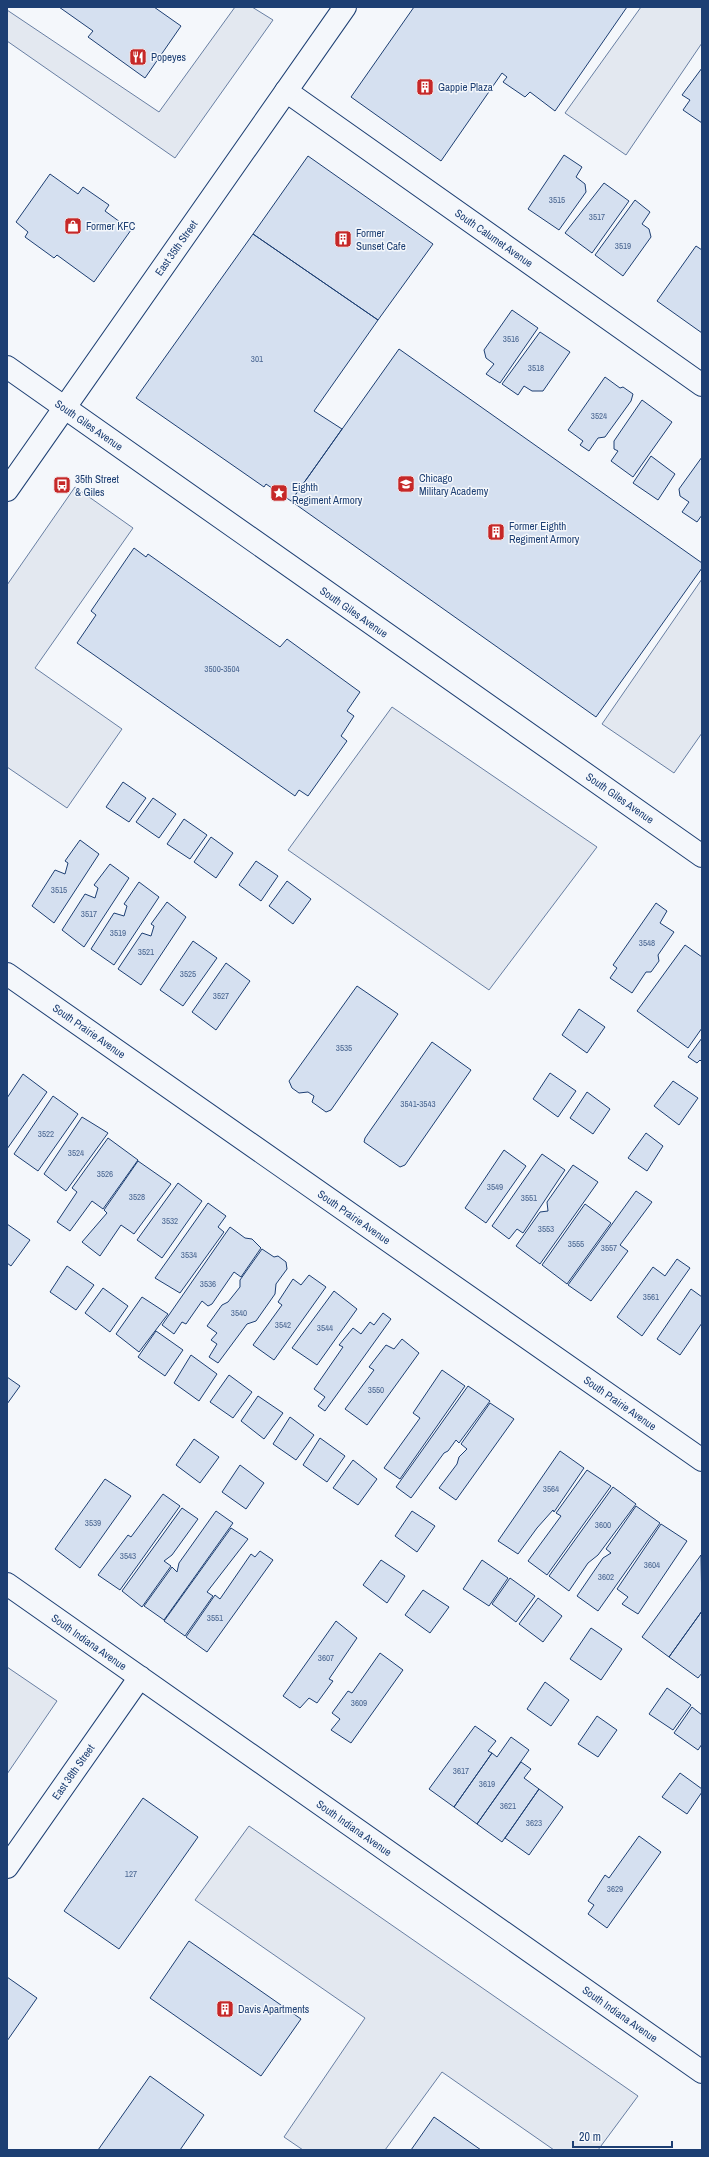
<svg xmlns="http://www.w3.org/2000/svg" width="709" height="2157" font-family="'Archivo Narrow',sans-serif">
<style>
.parking{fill:#e3e8f0;stroke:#687fa3}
.building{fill:#d5e0f0;stroke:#1d3f73}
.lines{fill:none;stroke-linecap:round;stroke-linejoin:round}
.minor-casing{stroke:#1d3f73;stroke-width:24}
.major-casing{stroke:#1d3f73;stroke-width:24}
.minor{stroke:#f4f7fb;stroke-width:22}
.major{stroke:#f4f7fb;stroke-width:22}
.labels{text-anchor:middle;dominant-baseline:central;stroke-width:3;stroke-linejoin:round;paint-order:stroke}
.number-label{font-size:9px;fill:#4b6792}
.poi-label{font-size:11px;fill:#1d3f73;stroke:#f4f7fb;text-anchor:start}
.street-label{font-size:11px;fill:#1d3f73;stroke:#f4f7fb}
</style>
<rect width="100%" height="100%" fill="#f4f7fb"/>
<path class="parking" d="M 235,7 L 252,7 L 273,20 L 175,158 L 7,41 L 7,10 L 159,112 Z
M 641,7 L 702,7 L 702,43 L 626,155 L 565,113 Z
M 75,487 L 133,528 L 35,668 L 122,729 L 67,808 L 7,767 L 7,585 Z
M 702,579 L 702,733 L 674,773 L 602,724 Z
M 392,707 L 597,847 L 489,990 L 288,850 Z
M 7,1667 L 57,1701 L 7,1774 Z
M 249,1826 L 638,2096 L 598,2150 L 554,2150 L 442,2072 L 385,2150 L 303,2150 L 284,2137 L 365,2018 L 195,1900 Z"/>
<path class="building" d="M 59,7 L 154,7 L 181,26 L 145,78 L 88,37 L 93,31 Z
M 414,7 L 627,7 L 555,111 L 530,92 L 525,97 L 503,82 L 507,77 L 502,73 L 441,161 L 351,97 Z
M 702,68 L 702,123 L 683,110 L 690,100 L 682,95 Z
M 564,155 L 582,167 L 576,177 L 585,184 L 586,192 L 559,230 L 528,209 Z
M 308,156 L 433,244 L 378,320 L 253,234 Z
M 50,174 L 78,194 L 83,187 L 109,205 L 105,211 L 131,230 L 94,282 L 57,255 L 54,258 L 25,237 L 28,232 L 16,222 Z
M 604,183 L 629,201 L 592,253 L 565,233 Z
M 635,200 L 650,212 L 642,224 L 649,229 L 651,237 L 623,276 L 595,255 Z
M 253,234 L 378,320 L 314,411 L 342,429 L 291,501 L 266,484 L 264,487 L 136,398 Z
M 696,246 L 702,250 L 702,333 L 657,301 Z
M 512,310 L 538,328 L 500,383 L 486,374 L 494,364 L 486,358 L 484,350 Z
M 540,332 L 570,352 L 543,391 L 532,391 L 524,386 L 518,395 L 502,384 Z
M 399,349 L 702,563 L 702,568 L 596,717 L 291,501 Z
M 605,377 L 620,388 L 623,387 L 633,394 L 631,401 L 605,437 L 598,438 L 589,451 L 580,445 L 583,441 L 568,430 Z
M 642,400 L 672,422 L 633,477 L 611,461 L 618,451 L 614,449 L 614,441 Z
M 651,456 L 675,474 L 658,500 L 633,483 Z
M 702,457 L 702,515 L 697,522 L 682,512 L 689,502 L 680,496 L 679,489 Z
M 134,548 L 146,557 L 148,554 L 280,647 L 287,639 L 360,692 L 347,711 L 354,716 L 341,736 L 347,741 L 308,796 L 299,790 L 295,796 L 77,643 L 96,615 L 91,611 Z
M 123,782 L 146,798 L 129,822 L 106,807 Z
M 153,798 L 176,814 L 159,838 L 136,822 Z
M 184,819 L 207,835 L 190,859 L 167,844 Z
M 211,837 L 233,853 L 216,878 L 194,862 Z
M 80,840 L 99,854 L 54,923 L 32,906 L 55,870 L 65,874 L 68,863 L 65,861 Z
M 256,861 L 278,876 L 261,901 L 239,885 Z
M 110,864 L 129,878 L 84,947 L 62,930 L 85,894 L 95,898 L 98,888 L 94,885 Z
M 287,881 L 311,899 L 293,924 L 269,906 Z
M 139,882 L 159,897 L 114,965 L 91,949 L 114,913 L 124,916 L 127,906 L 124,904 Z
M 167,902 L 186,917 L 141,985 L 118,969 L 142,933 L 151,936 L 154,926 L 151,924 Z
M 656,903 L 667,911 L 660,923 L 674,932 L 658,955 L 659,961 L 651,972 L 646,972 L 632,993 L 610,978 L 617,968 L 613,965 Z
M 193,941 L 217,958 L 183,1006 L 160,990 Z
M 685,945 L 702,957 L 702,1028 L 688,1048 L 637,1011 Z
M 226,963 L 250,981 L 216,1030 L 192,1012 Z
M 357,986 L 398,1014 L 331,1110 L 326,1112 L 312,1102 L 314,1096 L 308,1092 L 299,1093 L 292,1088 L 289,1081 Z
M 579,1009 L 605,1027 L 587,1053 L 562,1035 Z
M 702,1038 L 702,1062 L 700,1060 L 697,1063 L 688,1057 Z
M 432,1042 L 471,1070 L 405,1165 L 400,1167 L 364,1142 L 365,1138 Z
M 550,1073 L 576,1091 L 558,1117 L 533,1099 Z
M 23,1074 L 47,1092 L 7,1149 L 7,1098 Z
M 673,1081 L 698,1098 L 679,1125 L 654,1106 Z
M 587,1092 L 610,1109 L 593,1134 L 570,1118 Z
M 53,1096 L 78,1114 L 38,1171 L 14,1154 Z
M 82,1117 L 108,1133 L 66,1191 L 44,1174 Z
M 646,1133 L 663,1146 L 647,1171 L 628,1158 Z
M 108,1138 L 138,1160 L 103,1209 L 92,1201 L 70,1231 L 57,1222 L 77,1192 L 72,1188 Z
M 504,1150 L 526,1166 L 486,1223 L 465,1208 Z
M 542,1154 L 565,1170 L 523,1233 L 517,1229 L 509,1239 L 492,1226 Z
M 138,1161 L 171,1184 L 134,1234 L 121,1225 L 100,1256 L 82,1242 L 107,1213 L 104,1210 Z
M 573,1165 L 598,1182 L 540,1264 L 516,1246 L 540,1212 L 548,1211 L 547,1202 Z
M 178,1183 L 202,1201 L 162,1258 L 137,1240 Z
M 636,1191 L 652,1202 L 620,1245 L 628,1251 L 591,1301 L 568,1285 Z
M 208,1203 L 226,1216 L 218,1227 L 224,1232 L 180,1293 L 155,1278 Z
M 585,1204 L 611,1223 L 567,1284 L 542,1265 Z
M 7,1224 L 30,1240 L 11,1266 L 7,1263 Z
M 230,1227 L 245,1238 L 252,1239 L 261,1248 L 241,1277 L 234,1272 L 212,1304 L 208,1306 L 202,1301 L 186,1324 L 182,1322 L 174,1334 L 162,1325 Z
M 262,1249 L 274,1257 L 278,1256 L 286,1262 L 287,1269 L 276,1284 L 275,1294 L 256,1321 L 247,1324 L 218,1363 L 209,1357 L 217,1344 L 211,1340 L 217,1333 L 207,1326 L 222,1305 L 228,1302 L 240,1287 L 240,1280 Z
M 677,1259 L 690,1268 L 642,1336 L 617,1317 L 653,1267 L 665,1276 Z
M 67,1266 L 94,1285 L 76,1310 L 50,1292 Z
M 309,1275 L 326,1287 L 274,1360 L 253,1345 L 282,1305 L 278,1302 L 293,1279 L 301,1285 Z
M 103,1288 L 128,1306 L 110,1332 L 85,1313 Z
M 691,1289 L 702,1297 L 702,1323 L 680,1355 L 657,1339 Z
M 334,1291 L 357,1309 L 317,1365 L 292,1348 Z
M 142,1297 L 168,1314 L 139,1352 L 116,1334 Z
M 383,1313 L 391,1319 L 325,1411 L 318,1406 L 325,1397 L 314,1389 L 343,1347 L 339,1345 L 353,1328 L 361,1334 L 370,1322 L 374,1325 Z
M 156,1331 L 183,1350 L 165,1376 L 138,1357 Z
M 402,1339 L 419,1353 L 367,1425 L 345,1409 L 374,1370 L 369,1367 L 386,1345 L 394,1349 Z
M 191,1355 L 217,1374 L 199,1401 L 174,1383 Z
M 442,1370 L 465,1386 L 400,1479 L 384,1468 L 420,1418 L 413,1413 Z
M 229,1375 L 252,1392 L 233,1418 L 210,1402 Z
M 7,1377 L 20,1386 L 7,1404 Z
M 468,1386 L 490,1401 L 459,1443 L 456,1440 L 448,1451 L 444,1453 L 411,1498 L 396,1487 Z
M 258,1396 L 283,1413 L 264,1439 L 241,1421 Z
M 490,1403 L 514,1419 L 456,1500 L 439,1488 L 457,1464 L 459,1457 L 467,1449 L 461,1444 Z
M 290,1417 L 314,1435 L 296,1460 L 273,1444 Z
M 320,1438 L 345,1456 L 327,1482 L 303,1465 Z
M 194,1439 L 219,1457 L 200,1483 L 176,1465 Z
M 560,1451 L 584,1468 L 554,1512 L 553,1510 L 537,1528 L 518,1554 L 498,1541 Z
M 353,1460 L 377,1479 L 358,1505 L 333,1488 Z
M 240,1465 L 264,1483 L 246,1509 L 222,1492 Z
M 587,1470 L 611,1486 L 547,1575 L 528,1561 L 561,1516 L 556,1513 Z
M 105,1479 L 131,1496 L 80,1568 L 55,1549 Z
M 613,1487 L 636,1504 L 598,1555 L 588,1563 L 569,1591 L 549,1576 Z
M 163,1494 L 180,1506 L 120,1590 L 98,1575 L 128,1535 L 131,1537 Z
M 636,1506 L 660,1523 L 598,1611 L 577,1596 L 603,1558 L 611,1553 L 606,1549 Z
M 182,1508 L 198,1519 L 172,1555 L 164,1561 L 171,1566 L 142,1607 L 122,1591 Z
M 216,1511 L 233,1523 L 164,1620 L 144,1606 L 172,1567 L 177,1572 L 179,1563 Z
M 412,1511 L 435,1526 L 417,1552 L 395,1536 Z
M 661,1524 L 687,1541 L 638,1614 L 622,1604 L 628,1597 L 617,1589 Z
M 231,1528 L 248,1539 L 207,1592 L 213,1596 L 185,1636 L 164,1621 Z
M 260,1551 L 273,1560 L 207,1652 L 186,1637 L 215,1595 L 220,1599 L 251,1554 L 255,1557 Z
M 701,1555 L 702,1611 L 669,1657 L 642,1637 Z
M 381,1560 L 405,1576 L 387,1603 L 363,1585 Z
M 482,1560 L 508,1578 L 489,1606 L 463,1589 Z
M 510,1578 L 535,1596 L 516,1622 L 492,1604 Z
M 423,1590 L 449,1607 L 430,1633 L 405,1615 Z
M 538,1598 L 562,1616 L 543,1642 L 519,1624 Z
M 702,1611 L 702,1673 L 698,1678 L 669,1657 Z
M 336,1621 L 357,1638 L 329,1679 L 333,1681 L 317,1703 L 309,1698 L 300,1708 L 283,1696 Z
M 591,1628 L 622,1649 L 601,1680 L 570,1659 Z
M 380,1653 L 403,1670 L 351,1743 L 331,1730 L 340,1719 L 332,1713 L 348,1691 L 352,1693 Z
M 545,1682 L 569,1700 L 551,1726 L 527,1709 Z
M 667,1688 L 691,1705 L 673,1730 L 649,1714 Z
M 692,1707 L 702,1715 L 702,1744 L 698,1750 L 674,1733 Z
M 597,1716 L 617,1730 L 598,1757 L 578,1744 Z
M 475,1726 L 496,1741 L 488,1751 L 492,1753 L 454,1807 L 429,1789 Z
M 511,1737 L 529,1750 L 477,1824 L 454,1807 L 492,1753 L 497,1757 Z
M 521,1762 L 531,1769 L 524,1778 L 539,1789 L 502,1842 L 477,1824 Z
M 680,1773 L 702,1789 L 702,1792 L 687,1814 L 662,1797 Z
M 539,1789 L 563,1807 L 529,1855 L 505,1838 Z
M 143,1798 L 198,1837 L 119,1949 L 64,1911 Z
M 639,1836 L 661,1852 L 607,1928 L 588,1914 L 594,1905 L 588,1901 L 605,1875 L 609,1878 Z
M 189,1941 L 301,2019 L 261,2076 L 150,1998 Z
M 7,1977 L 37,1998 L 7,2041 Z
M 150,2076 L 204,2115 L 180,2150 L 98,2150 Z
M 434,2117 L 481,2150 L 411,2150 Z"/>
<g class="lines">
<defs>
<path id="minor" d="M 286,91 L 702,385
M 7,367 L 702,856
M 7,974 L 702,1460
M 7,1584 L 702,2072
M 7,1867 L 140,1677"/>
<path id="major" d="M 7,490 L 345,7"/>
</defs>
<use href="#minor" class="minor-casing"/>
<use href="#major" class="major-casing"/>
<use href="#minor" class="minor"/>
<use href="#major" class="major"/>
</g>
<defs>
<symbol id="restaurant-square" viewBox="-11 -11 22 22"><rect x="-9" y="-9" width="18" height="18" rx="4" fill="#c62828" stroke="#f4f7fb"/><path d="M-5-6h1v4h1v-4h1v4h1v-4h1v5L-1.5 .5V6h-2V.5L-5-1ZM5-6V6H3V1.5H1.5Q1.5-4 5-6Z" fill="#fff"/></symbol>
<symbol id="building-square" viewBox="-11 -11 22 22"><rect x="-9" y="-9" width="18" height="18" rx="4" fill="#c62828" stroke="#f4f7fb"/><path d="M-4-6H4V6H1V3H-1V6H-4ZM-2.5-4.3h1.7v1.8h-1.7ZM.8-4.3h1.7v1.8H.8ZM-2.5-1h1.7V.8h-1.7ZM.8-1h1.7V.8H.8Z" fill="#fff"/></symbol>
<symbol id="shop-square" viewBox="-11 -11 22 22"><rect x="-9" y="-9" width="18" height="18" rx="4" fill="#c62828" stroke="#f4f7fb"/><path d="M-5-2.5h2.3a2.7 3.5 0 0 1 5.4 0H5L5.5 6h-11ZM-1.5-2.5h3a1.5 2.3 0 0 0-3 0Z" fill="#fff"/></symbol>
<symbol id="school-square" viewBox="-11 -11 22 22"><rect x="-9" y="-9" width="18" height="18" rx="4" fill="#c62828" stroke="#f4f7fb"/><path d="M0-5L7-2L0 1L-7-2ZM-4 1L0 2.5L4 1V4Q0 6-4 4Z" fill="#fff"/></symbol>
<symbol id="bus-square" viewBox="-11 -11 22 22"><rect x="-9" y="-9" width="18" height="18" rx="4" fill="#c62828" stroke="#f4f7fb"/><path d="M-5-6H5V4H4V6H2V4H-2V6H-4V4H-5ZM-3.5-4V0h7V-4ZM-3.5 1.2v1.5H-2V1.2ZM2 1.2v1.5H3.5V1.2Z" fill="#fff"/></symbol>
<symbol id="sight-square" viewBox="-11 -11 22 22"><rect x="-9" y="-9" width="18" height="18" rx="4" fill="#c62828" stroke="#f4f7fb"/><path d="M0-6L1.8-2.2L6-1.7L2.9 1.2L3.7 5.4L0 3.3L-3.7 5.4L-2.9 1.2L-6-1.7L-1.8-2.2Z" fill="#fff"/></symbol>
</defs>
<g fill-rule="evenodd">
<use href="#restaurant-square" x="128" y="47" width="20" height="20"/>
<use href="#building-square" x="415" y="77" width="20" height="20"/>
<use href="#shop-square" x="63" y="216" width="20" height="20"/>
<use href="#building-square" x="333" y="229" width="20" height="20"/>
<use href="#school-square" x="396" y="474" width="20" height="20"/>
<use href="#bus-square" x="52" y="475" width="20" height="20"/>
<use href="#sight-square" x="269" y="483" width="20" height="20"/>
<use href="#building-square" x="486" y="522" width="20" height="20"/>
<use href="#building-square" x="215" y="1999" width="20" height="20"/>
</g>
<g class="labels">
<g class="number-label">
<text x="557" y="200">3515</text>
<text x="597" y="217">3517</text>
<text x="623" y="246">3519</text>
<text x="511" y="339">3516</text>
<text x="257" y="359">301</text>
<text x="536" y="368">3518</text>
<text x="599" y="416">3524</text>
<text x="222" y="669">3500-3504</text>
<text x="59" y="890">3515</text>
<text x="89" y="914">3517</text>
<text x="118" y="933">3519</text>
<text x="647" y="943">3548</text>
<text x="146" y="952">3521</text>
<text x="188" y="974">3525</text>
<text x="221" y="996">3527</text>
<text x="344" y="1048">3535</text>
<text x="418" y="1104">3541-3543</text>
<text x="46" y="1134">3522</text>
<text x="76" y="1153">3524</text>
<text x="105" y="1174">3526</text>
<text x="495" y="1187">3549</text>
<text x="137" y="1197">3528</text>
<text x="529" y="1198">3551</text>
<text x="170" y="1221">3532</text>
<text x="546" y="1229">3553</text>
<text x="576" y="1244">3555</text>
<text x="609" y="1248">3557</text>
<text x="189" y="1255">3534</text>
<text x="208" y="1284">3536</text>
<text x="651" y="1297">3561</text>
<text x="239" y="1313">3540</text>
<text x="283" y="1325">3542</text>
<text x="325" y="1328">3544</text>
<text x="376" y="1390">3550</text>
<text x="551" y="1489">3564</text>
<text x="93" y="1523">3539</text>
<text x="603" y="1525">3600</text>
<text x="128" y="1556">3543</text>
<text x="652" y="1565">3604</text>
<text x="606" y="1577">3602</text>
<text x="215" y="1618">3551</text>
<text x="326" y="1658">3607</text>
<text x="359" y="1703">3609</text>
<text x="461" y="1771">3617</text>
<text x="487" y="1784">3619</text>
<text x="508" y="1806">3621</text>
<text x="534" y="1823">3623</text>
<text x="131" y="1874">127</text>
<text x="615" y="1889">3629</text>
</g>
<g class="poi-label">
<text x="151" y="57">Popeyes</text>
<text x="438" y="87">Gappie Plaza</text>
<text x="86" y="226">Former KFC</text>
<text x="356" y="233">Former<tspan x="356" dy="13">Sunset Cafe</tspan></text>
<text x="419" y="478">Chicago<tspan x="419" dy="13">Military Academy</tspan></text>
<text x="75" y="479">35th Street<tspan x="75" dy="13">&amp; Giles</tspan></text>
<text x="292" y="487">Eighth<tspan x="292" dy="13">Regiment Armory</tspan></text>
<text x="509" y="526">Former Eighth<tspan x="509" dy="13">Regiment Armory</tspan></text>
<text x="238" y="2009">Davis Apartments</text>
</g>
<g class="street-label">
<text transform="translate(494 238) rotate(35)">South Calumet Avenue</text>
<text transform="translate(176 248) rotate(-55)">East 35th Street</text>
<text transform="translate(89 425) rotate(35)">South Giles Avenue</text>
<text transform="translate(354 612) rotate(35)">South Giles Avenue</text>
<text transform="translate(620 798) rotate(35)">South Giles Avenue</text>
<text transform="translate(89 1031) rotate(35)">South Prairie Avenue</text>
<text transform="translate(354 1217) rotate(35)">South Prairie Avenue</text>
<text transform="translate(620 1403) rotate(35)">South Prairie Avenue</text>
<text transform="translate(89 1642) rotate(35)">South Indiana Avenue</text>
<text transform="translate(73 1772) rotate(-55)">East 36th Street</text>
<text transform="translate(354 1828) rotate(35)">South Indiana Avenue</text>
<text transform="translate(620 2014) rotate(35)">South Indiana Avenue</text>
</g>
</g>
<rect width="709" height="2157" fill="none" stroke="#1d3f73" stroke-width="16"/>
<path d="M573 2141v6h99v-6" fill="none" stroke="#1d3f73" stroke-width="2"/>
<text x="579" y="2141" font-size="12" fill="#1d3f73" stroke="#f4f7fb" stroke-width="3" paint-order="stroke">20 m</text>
</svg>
